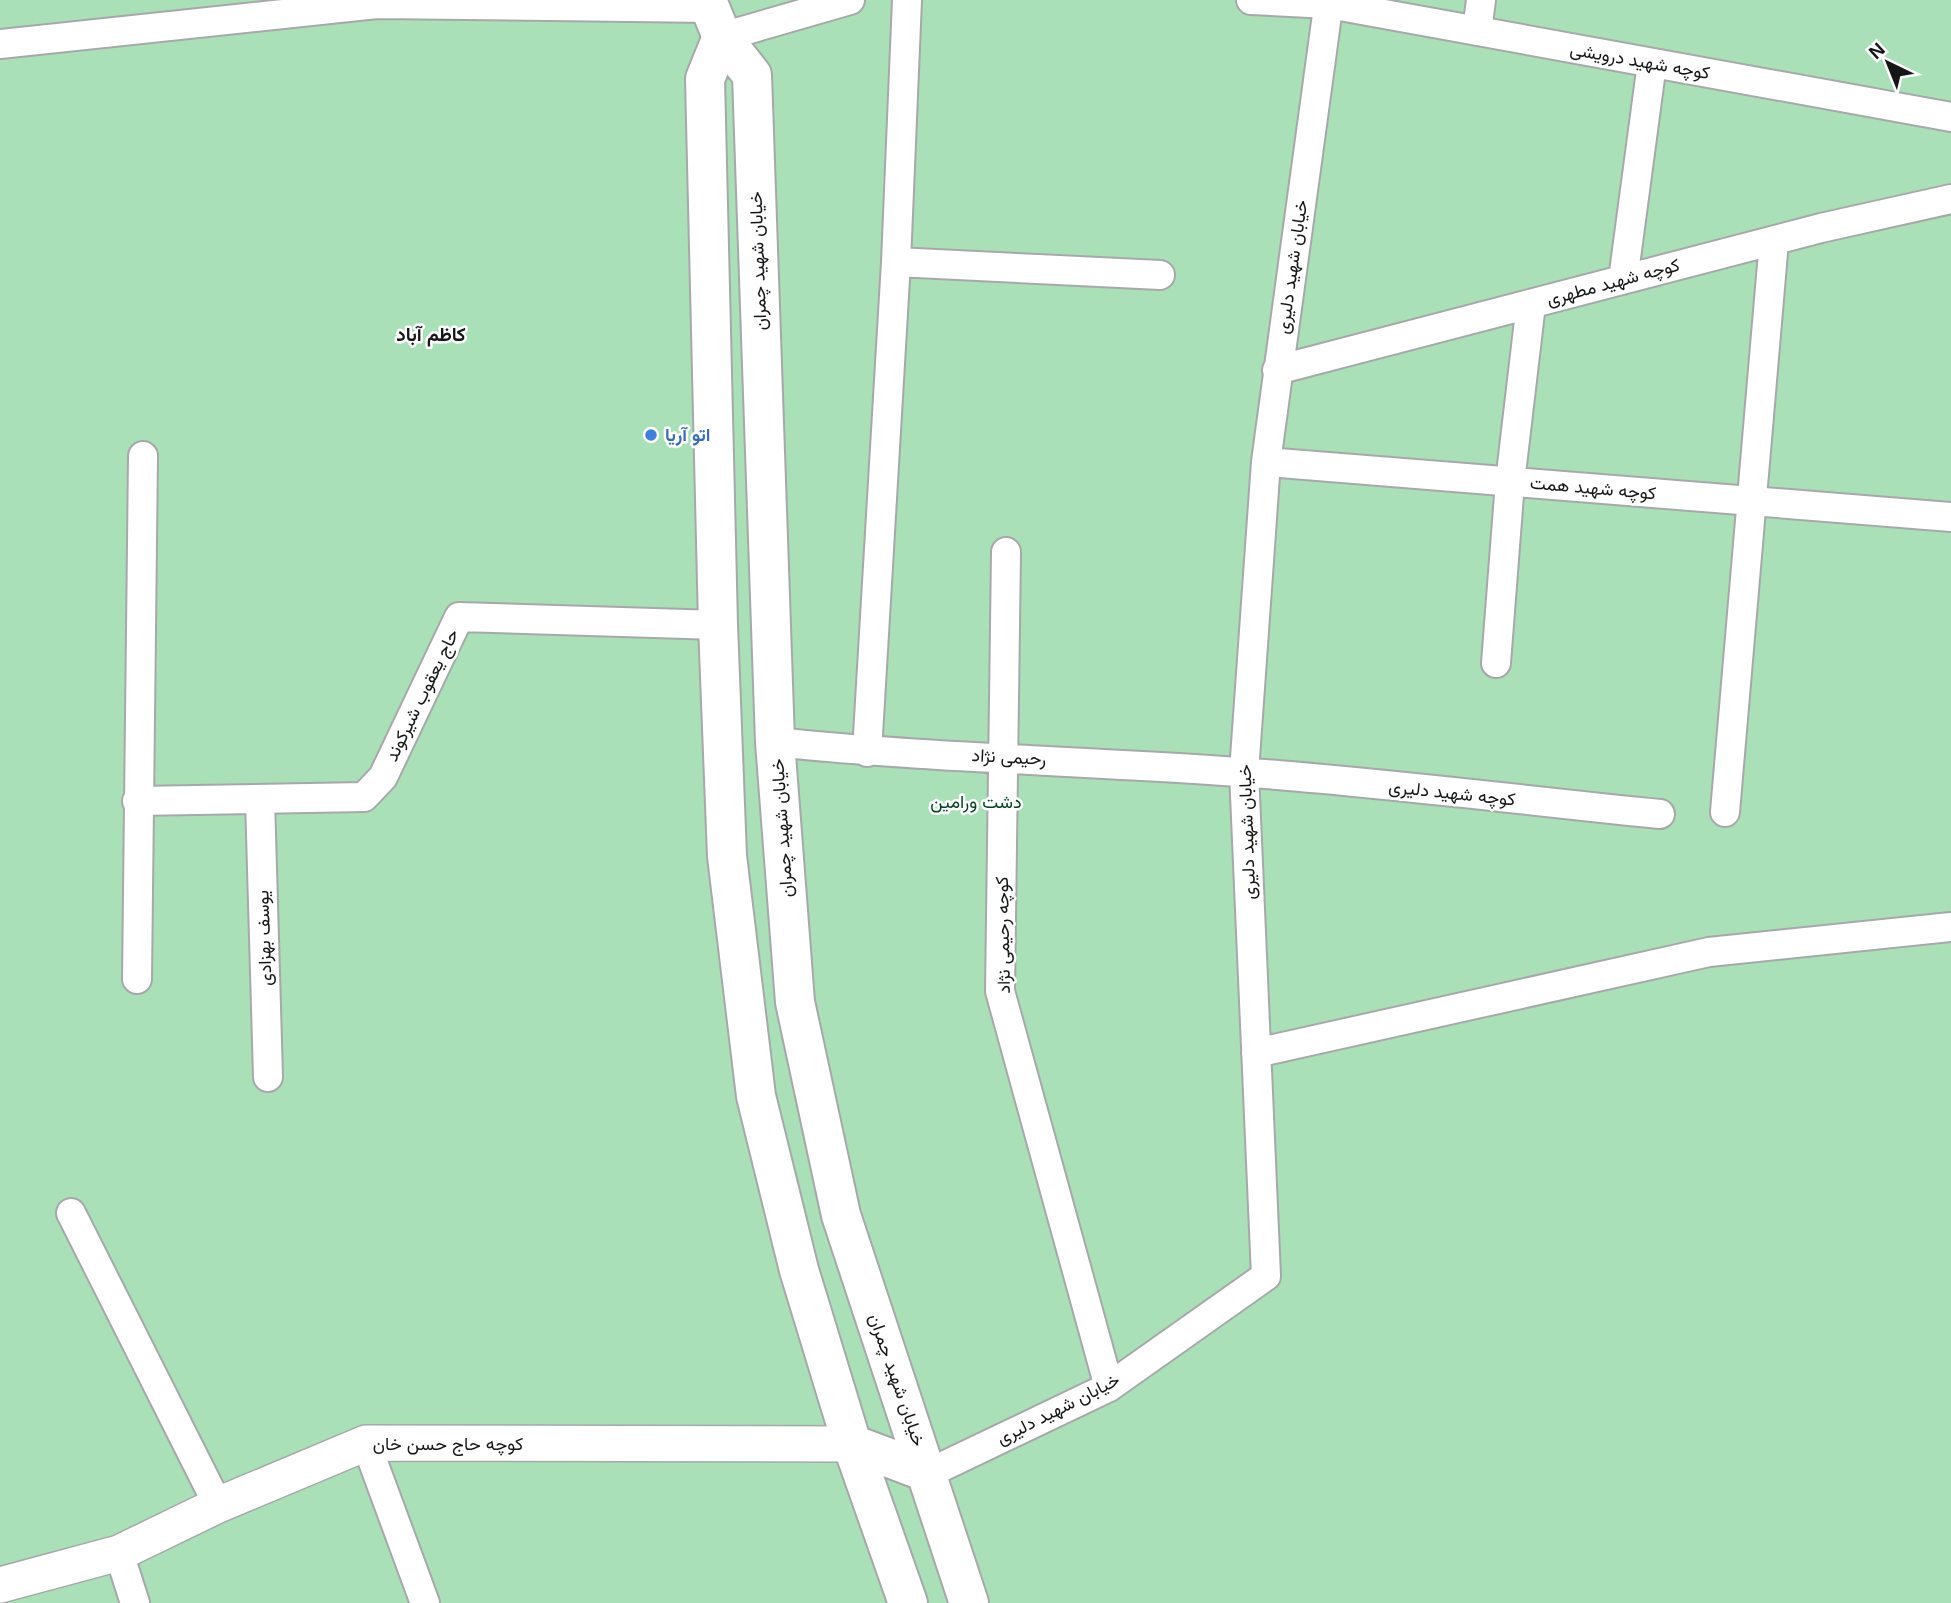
<svg xmlns="http://www.w3.org/2000/svg" width="1951" height="1603" font-family="Arial,Vazirmatn,sans-serif">
<style>
.green{fill:#a9e0b7}
.lines{fill:none;stroke-linecap:round;stroke-linejoin:round}
.minor-casing{stroke:#a7a8aa;stroke-width:32}
.tertiary-casing{stroke:#a7a8aa;stroke-width:38}
.secondary-casing{stroke:#a7a8aa;stroke-width:42}
.minor{stroke:#fff;stroke-width:28}
.tertiary{stroke:#fff;stroke-width:35}
.secondary{stroke:#fff;stroke-width:38}
.shop-dot{fill:#3f7fe0;stroke:#fff;stroke-width:2.5}
.labels{text-anchor:middle;dominant-baseline:central;stroke-width:5;stroke-linejoin:round;paint-order:stroke}
.street-label{font-size:18px;fill:#151616;stroke:#fff}
.shop-label{font-size:18px;font-weight:bold;fill:#366cbe;stroke:#fff;text-anchor:start}
.park-label{font-size:18px;fill:#064422;stroke:#fff}
.neighbourhood-label{font-size:19px;font-weight:bold;fill:#151616;stroke:#fff}
</style>
<rect width="100%" height="100%" fill="#f4f5f7"/>
<path class="green" d="M 0,0 L 1951,0 L 1951,1603 L 0,1603 Z"/>
<g class="lines">
<defs>
<path id="minor" d="M 1251,0 L 1329,4 L 1951,117
M 1477,31 L 1481,0
M 722,37 L 850,0
M 0,44 L 377,4 L 711,8
M 896,262 L 1160,275
M 1623,280 L 1652,63
M 1277,370 L 1821,228 L 1951,199
M 1266,462 L 1951,517
M 1006,552 L 1000,991 L 1109,1387
M 1496,663 L 1510,482 L 1531,304
M 775,742 C 929,758 1085,761 1239,772 C 1380,782 1520,800 1660,814
M 867,752 L 896,262 L 907,0
M 260,799 L 268,1077
M 137,801 L 364,797 L 383,777 L 459,617 L 718,625
M 1725,812 L 1774,241
M 137,979 L 143,456
M 1256,1053 L 1709,952 L 1951,927
M 71,1213 L 218,1505
M 366,1443 L 425,1603
M 929,1473 L 1109,1387 L 1266,1276 L 1244,772 L 1266,462 L 1329,0
M 119,1553 L 135,1603"/>
<path id="tertiary" d="M 0,1585 L 119,1553 L 218,1505 L 366,1443 L 852,1444"/>
<path id="secondary" d="M 707,0 L 722,37 L 752,75 L 775,742 L 795,1002 L 841,1215 L 969,1603
M 722,37 L 705,79 L 718,625 L 727,856 L 756,1096 L 799,1270 L 852,1444 L 908,1603
M 852,1444 L 929,1473"/>
</defs>
<use href="#minor" class="minor-casing"/>
<use href="#tertiary" class="tertiary-casing"/>
<use href="#secondary" class="secondary-casing"/>
<use href="#minor" class="minor"/>
<use href="#tertiary" class="tertiary"/>
<use href="#secondary" class="secondary"/>
</g>
<circle class="shop-dot" cx="651" cy="435" r="7"/>
<g class="labels">
<g class="street-label">
<text transform="translate(1640 61) rotate(10)">کوچه شهید درویشی</text>
<text transform="translate(758 261) rotate(-92)">خیابان شهید چمران</text>
<text transform="translate(1292 267) rotate(-82)">خیابان شهید دلیری</text>
<text transform="translate(1613 282) rotate(-15)">کوچه شهید مطهری</text>
<text transform="translate(1593 488) rotate(5)">کوچه شهید همت</text>
<text transform="translate(422 695) rotate(-64)">حاج یعقوب شیرکوند</text>
<text transform="translate(1009 757) rotate(3)">رحیمی نژاد</text>
<text transform="translate(1452 793) rotate(6)">کوچه شهید دلیری</text>
<text transform="translate(782 828) rotate(-94)">خیابان شهید چمران</text>
<text transform="translate(1247 832) rotate(-92)">خیابان شهید دلیری</text>
<text transform="translate(1003 935) rotate(-91)">کوچه رحیمی نژاد</text>
<text transform="translate(264 938) rotate(-92)">یوسف بهزادی</text>
<text transform="translate(897 1380) rotate(71)">خیابان شهید چمران</text>
<text transform="translate(1058 1409) rotate(-27)">خیابان شهید دلیری</text>
<text x="448" y="1444">کوچه حاج حسن خان</text>
</g>
<g class="shop-label">
<text x="665" y="435">اتو آریا</text>
</g>
<g class="park-label">
<text x="976" y="802">دشت ورامین</text>
</g>
<g class="neighbourhood-label">
<text x="431" y="334">کاظم آباد</text>
</g>
</g>
<g transform="translate(1888 63) rotate(317)" stroke="#ffffff" stroke-width="5" paint-order="stroke">
<path d="M0-5L12 26L0 18L-12 26Z" fill="#151616"/>
<text y="-10" font-size="19" font-weight="bold" text-anchor="middle" fill="#151616">N</text>
</g>
</svg>
